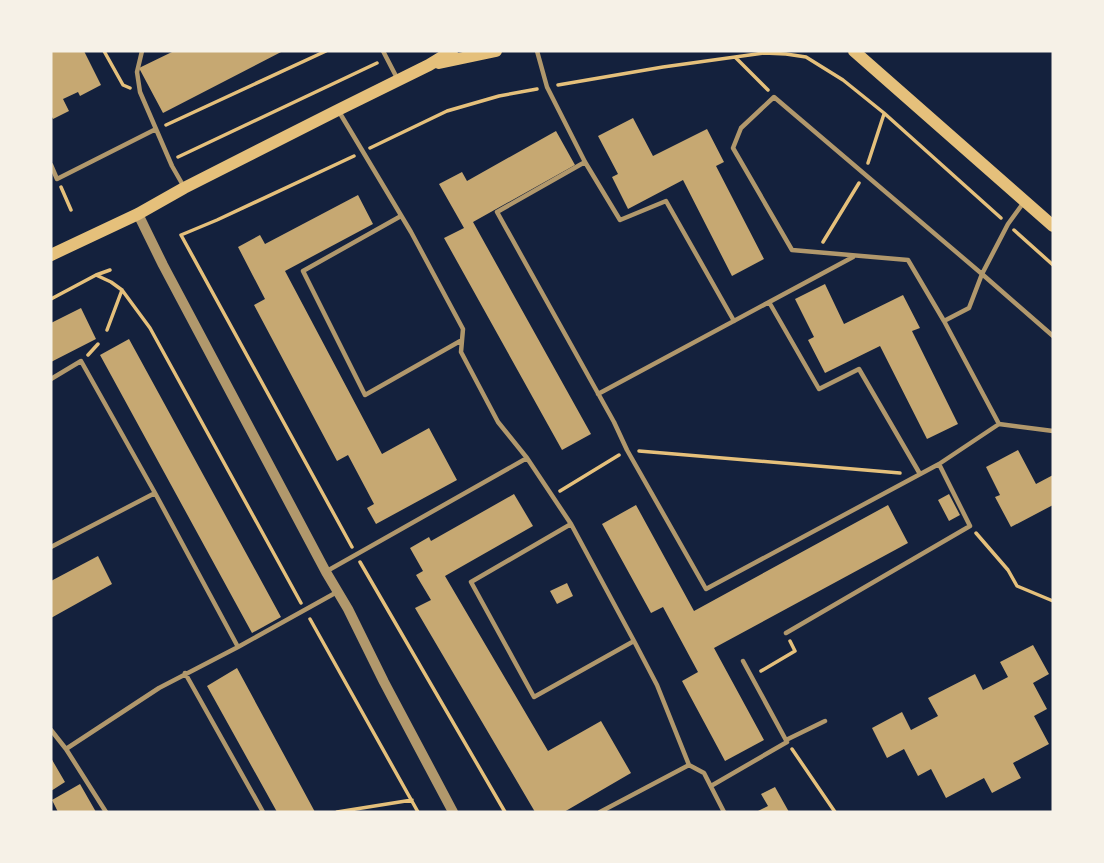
<svg xmlns="http://www.w3.org/2000/svg" width="1104" height="863" font-family="'PT Sans',sans-serif">
<style>
.building{fill:#c6a872}
.lines{fill:none;stroke-linecap:round;stroke-linejoin:round}
.path{stroke:#e5c07b;stroke-width:3.5}
.service{stroke:#b1986c;stroke-width:4.5}
.tertiary{stroke:#b1986c;stroke-width:10}
.secondary{stroke:#e5c07b;stroke-width:12}
</style>
<rect width="100%" height="100%" fill="#14213d"/>
<path class="building" d="M 51,51 L 84,51 L 101,85 L 80,96 L 78,92 L 63,99 L 69,111 L 53,119 L 51,115 Z
M 174,51 L 283,51 L 163,113 L 139,68 Z
M 633,118 L 653,156 L 707,129 L 724,162 L 716,166 L 764,259 L 732,276 L 683,180 L 628,209 L 612,177 L 618,174 L 598,136 Z
M 556,131 L 575,165 L 473,222 L 591,434 L 562,450 L 444,238 L 464,228 L 439,184 L 462,172 L 467,181 Z
M 358,195 L 373,224 L 285,271 L 382,454 L 429,428 L 457,480 L 376,524 L 367,508 L 374,504 L 348,455 L 337,461 L 254,305 L 265,299 L 238,247 L 260,235 L 265,244 Z
M 825,284 L 844,324 L 903,295 L 920,328 L 912,331 L 958,424 L 927,439 L 880,346 L 825,373 L 808,340 L 814,337 L 795,299 Z
M 81,308 L 96,339 L 51,362 L 51,323 Z
M 129,339 L 281,617 L 252,633 L 100,355 Z
M 1018,450 L 1036,484 L 1053,475 L 1053,505 L 1011,527 L 995,497 L 1000,495 L 986,467 Z
M 514,494 L 533,526 L 445,576 L 548,751 L 601,721 L 631,773 L 564,812 L 535,812 L 415,608 L 431,600 L 416,575 L 423,571 L 410,548 L 429,537 L 431,541 Z
M 949,494 L 960,515 L 949,521 L 938,500 Z
M 636,505 L 694,611 L 888,505 L 908,543 L 714,648 L 764,740 L 725,761 L 682,681 L 698,672 L 663,607 L 651,613 L 602,524 Z
M 98,556 L 112,584 L 51,618 L 51,581 Z
M 567,583 L 573,596 L 557,604 L 550,591 Z
M 1033,645 L 1049,674 L 1033,683 L 1047,709 L 1034,716 L 1049,744 L 1013,763 L 1021,778 L 992,793 L 984,778 L 946,798 L 931,769 L 918,776 L 904,749 L 887,758 L 872,728 L 902,712 L 911,730 L 938,716 L 928,698 L 975,674 L 983,690 L 1008,677 L 1000,662 Z
M 237,668 L 315,812 L 277,812 L 207,686 Z
M 51,758 L 65,782 L 51,791 Z
M 80,784 L 96,812 L 58,812 L 52,800 Z
M 775,787 L 789,812 L 756,812 L 768,806 L 761,794 Z"/>
<g class="lines">
<path class="path" d="M 104,51 L 123,85 L 130,88
M 735,57 L 768,90
M 558,85 L 663,67 L 764,53 L 786,54 L 806,57 L 843,80 L 884,113 L 1001,218
M 166,125 L 326,51
M 370,148 L 447,111 L 499,96 L 537,89
M 178,157 L 377,63
M 868,163 L 884,114
M 61,187 L 71,210
M 1014,230 L 1053,265
M 823,242 L 859,183
M 96,275 L 111,282 L 122,290 L 150,328 L 301,603
M 51,299 L 96,275 L 110,270
M 107,330 L 122,290
M 88,355 L 98,344
M 639,451 L 900,473
M 560,491 L 619,455
M 976,533 L 1008,570 L 1017,586 L 1053,601
M 352,547 L 181,235 L 217,220 L 354,156
M 360,562 L 505,812
M 310,619 L 418,812
M 761,671 L 795,651 L 790,641
M 792,749 L 835,812
M 337,812 L 412,800"/>
<path class="service" d="M 142,51 L 137,72 L 140,92 L 172,166 L 184,187
M 383,51 L 397,78
M 537,51 L 547,87 L 585,162 L 620,220 L 666,201 L 734,321
M 338,110 L 411,232 L 463,329 L 461,352 L 498,422 L 527,458 L 571,524 L 634,641 L 657,685 L 689,765 L 704,773 L 724,812
M 585,162 L 497,212 L 614,422 L 627,450 L 706,589 L 939,464
M 51,165 L 57,179 L 156,129
M 1024,202 L 1008,224 L 982,274 L 1053,336
M 401,216 L 303,271 L 365,395 L 462,340
M 769,302 L 819,389 L 859,369 L 920,474
M 51,379 L 81,361 L 155,493 L 238,647
M 598,394 L 853,257
M 999,424 L 1053,431
M 571,524 L 471,582 L 534,697 L 634,641
M 51,547 L 155,493
M 327,571 L 527,458
M 786,633 L 970,526 L 939,464 L 999,424 L 944,321 L 969,308 L 982,274 L 774,97 L 741,128 L 733,148 L 792,250 L 908,260 L 944,321
M 185,673 L 263,812
M 51,730 L 66,749
M 786,740 L 825,721
M 711,786 L 787,742 L 743,661
M 106,812 L 66,749 L 159,688 L 238,647 L 337,592
M 600,812 L 689,765"/>
<path class="tertiary" d="M 138,214 L 163,265 L 326,572 L 348,609 L 384,682 L 453,812"/>
<path class="secondary" d="M 854,51 L 1053,226
M 439,63 L 496,51
M 51,255 L 138,214 L 184,188 L 338,110 L 429,65 L 452,51"/>
</g>
<rect width="1104" height="863" fill="none" stroke="#f6f1e7" stroke-width="105"/>
</svg>
